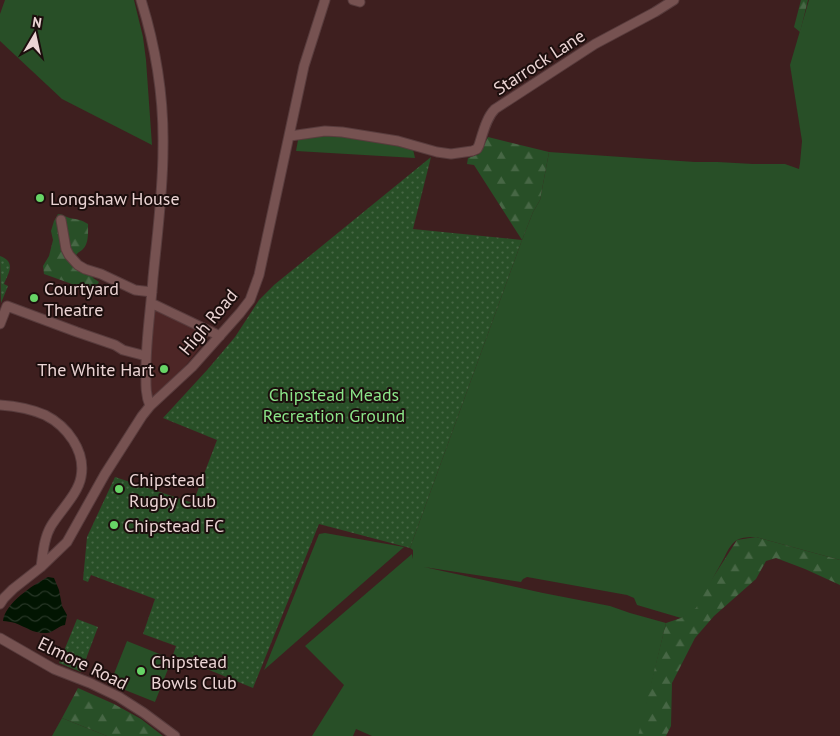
<svg xmlns="http://www.w3.org/2000/svg" width="840" height="736" font-family="'PT Sans',sans-serif">
<style>
.built{fill:#4d2626}
.grass{fill:#284f27}
.forest{fill:url(#forest-firs)}
.park{fill:url(#park-dots)}
.water{fill:url(#water-waves)}
.lines{fill:none;stroke-linecap:round;stroke-linejoin:round}
.minor-casing{stroke:#583c3d;stroke-width:11}
.minor{stroke:#765251;stroke-width:9}
.poi-dot{fill:#67d466;stroke:#1c0e0d;stroke-width:2}
.labels{text-anchor:middle;dominant-baseline:central;stroke-width:4;stroke-linejoin:round;paint-order:stroke}
.street-label{font-size:18px;fill:#ebd4d4;stroke:#1c0e0d}
.poi-label{font-size:18px;fill:#ebd4d4;stroke:#1c0e0d;text-anchor:start}
.park-label{font-size:18px;fill:#8be589;stroke:#1c0e0d}
</style>
<defs>
<pattern id="forest-firs" width="22" height="20" patternUnits="userSpaceOnUse" patternTransform="scale(1.25)"><rect width="22" height="20" fill="#284f27"/><path d="M5 1l3.5 6h-7zM16 11l3.5 6h-7z" fill="#476745"/></pattern>
<pattern id="park-dots" width="8" height="8" patternUnits="userSpaceOnUse" patternTransform="scale(1.25)"><rect width="8" height="8" fill="#284f27"/><path d="M2 2h.1M6 6h.1" fill="none" stroke="#476745" stroke-width="1.8" stroke-linecap="round"/></pattern>
<pattern id="water-waves" width="16" height="10" patternUnits="userSpaceOnUse" patternTransform="scale(1.25)"><rect width="16" height="10" fill="#021502"/><path d="M0 5q4-4 8 0t8 0" fill="none" stroke="#273626"/></pattern>
</defs>
<rect width="100%" height="100%" fill="#3e1f1f"/>
<path class="built" d="M 153,308 L 209,336 L 186,365 L 152,398 L 149,375 Z"/>
<path class="grass" d="M 5,0 L 134,0 L 143,37 L 146,60 L 152,145 L 62,99 L 0,41 L 0,14 Z
M 809,0 L 840,0 L 840,560 L 756,537 C 749,537 743,537 737,540 C 731,544 728,550 725,556 C 721,564 716,572 712,580 C 704,597 700,611 681,618 L 637,605 L 634,598 L 627,595 L 527,577 L 523,579 L 521,582 L 424,567 L 543,593 L 610,606 L 630,613 L 666,623 L 639,736 L 372,736 L 356,729 L 353,736 L 312,736 L 344,685 L 305,646 L 412,554 L 413,559 L 413,550 L 410,548 L 522,240 L 533,212 L 540,200 L 549,152 L 695,162 L 718,162 L 753,164 L 785,164 L 799,169 L 800,163 L 802,141 L 790,65 Z
M 325,133 L 399,143 L 413,149 L 415,158 L 296,151 L 298,140 L 301,137 Z
M 325,533 L 404,547 L 264,670 L 319,534 Z
M 127,641 L 172,659 L 155,702 L 110,684 Z
M 62,718 L 107,736 L 52,736 Z"/>
<path class="forest" d="M 801,0 L 808,0 L 800,32 L 794,27 Z
M 488,137 L 549,152 L 540,200 L 533,212 L 522,240 L 474,165 L 467,164 L 468,158 L 479,154 Z
M 58,214 C 64,214 65,217 70,218 C 79,220 80,219 88,224 C 88,232 89,243 83,249 C 79,253 77,252 75,258 L 91,271 L 93,278 L 99,282 C 95,289 91,290 83,288 L 44,274 L 43,266 L 49,256 L 53,240 L 51,231 L 54,221 Z
M 756,537 L 840,560 L 840,585 L 805,569 L 776,558 L 766,561 L 756,579 L 714,616 L 695,638 L 672,683 L 671,726 L 666,736 L 638,736 L 666,623 L 681,618 L 696,608 L 712,579 L 737,540 Z
M 78,688 L 114,704 L 141,719 L 163,736 L 107,736 L 62,718 Z"/>
<path class="park" d="M 431,157 L 413,229 L 522,240 L 410,548 L 319,524 L 253,688 L 173,655 L 176,646 L 143,634 L 155,599 L 91,575 L 88,582 L 83,580 L 87,537 L 115,477 L 193,503 L 217,440 L 163,418 L 208,369 L 235,337 L 259,300 L 274,285 Z
M 0,256 C 16,262 9,272 4,284 L 8,286 L 1,303 Z
M 77,619 L 98,627 L 81,672 L 59,663 Z"/>
<path class="water" d="M 48,577 L 54,578 L 59,590 L 62,606 L 67,615 L 65,625 C 58,626 54,632 47,633 C 34,634 26,627 15,623 C 11,622 7,621 3,621 C 5,603 33,585 48,577 Z"/>
<g class="lines">
<defs>
<path id="minor" d="M 141,0 C 156,48 164,99 163,149 C 163,192 157,236 153,278 C 151,308 146,338 146,369 C 146,382 145,394 150,406
M 353,0 L 360,2
M 290,136 L 325,131 L 342,132 L 398,141 L 437,152 L 451,154 L 472,151 L 477,149 L 479,145 C 483,133 486,118 495,109 L 595,44 L 655,12 L 674,0
M 61,220 L 66,249 L 69,255 L 78,265 L 85,269 L 101,274 L 135,290 L 152,292
M 151,303 L 220,336
M 0,324 L 7,306 L 77,332 L 115,345 L 123,350 L 146,356
M 0,405 C 15,406 31,409 45,415 C 67,426 86,451 81,477 C 78,494 60,511 51,526 C 44,538 43,553 41,567
M 0,604 L 4,598 L 13,589 L 41,567 L 67,542 L 105,474 L 142,416 L 150,406 L 192,367 L 240,313 L 250,300 L 259,275 L 304,66 L 325,0
M 0,638 L 54,669 L 90,683 L 119,697 L 144,713 L 175,736"/>
</defs>
<use href="#minor" class="minor-casing"/>
<use href="#minor" class="minor"/>
</g>
<g class="poi-dot">
<circle cx="40" cy="198" r="5"/>
<circle cx="34" cy="298" r="5"/>
<circle cx="164" cy="369" r="5"/>
<circle cx="119" cy="489" r="5"/>
<circle cx="114" cy="525" r="5"/>
<circle cx="141" cy="671" r="5"/>
</g>
<g class="labels">
<g class="street-label">
<text transform="translate(539 62) rotate(-33)">Starrock Lane</text>
<text transform="translate(208 322) rotate(-50)">High Road</text>
<text transform="translate(83 663) rotate(26)">Elmore Road</text>
</g>
<g class="poi-label">
<text x="50" y="198">Longshaw House</text>
<text x="44" y="288">Courtyard<tspan x="44" dy="21">Theatre</tspan></text>
<text x="154" y="369" text-anchor="end">The White Hart</text>
<text x="129" y="479">Chipstead<tspan x="129" dy="21">Rugby Club</tspan></text>
<text x="124" y="525">Chipstead FC</text>
<text x="151" y="661">Chipstead<tspan x="151" dy="21">Bowls Club</tspan></text>
</g>
<g class="park-label">
<text x="334" y="394">Chipstead Meads<tspan x="334" dy="21">Recreation Ground</tspan></text>
</g>
</g>
<g transform="translate(35 35) rotate(9)" stroke="#1c0e0d" stroke-width="4" paint-order="stroke">
<path d="M0-4L9 19L0 12L-9 19Z" fill="#ebd4d4"/>
<text y="-8" font-size="14" font-weight="bold" text-anchor="middle" fill="#ebd4d4">N</text>
</g>
</svg>
